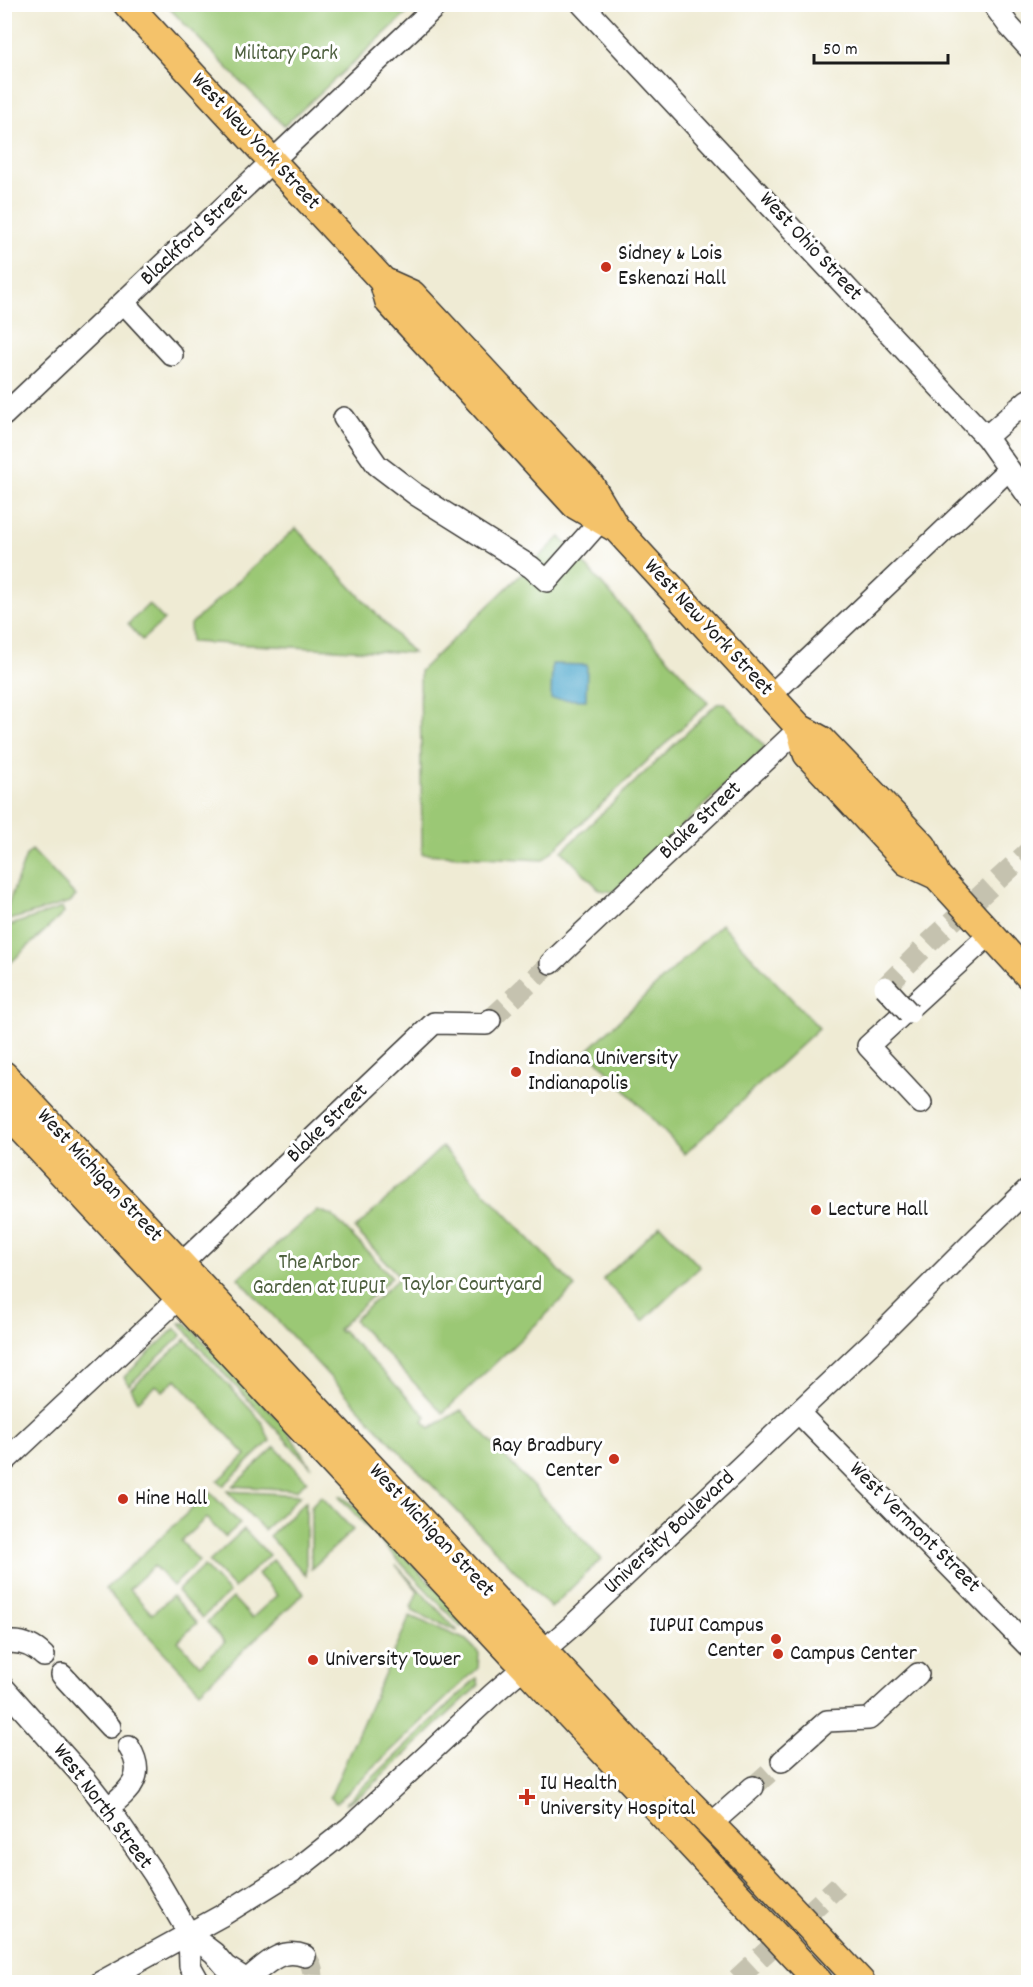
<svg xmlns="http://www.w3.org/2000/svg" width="1033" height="1987" font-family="Dekko,sans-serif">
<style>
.green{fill:#9bc875;stroke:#5c7248;stroke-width:1.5}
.water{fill:#50a9cd;stroke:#366274;stroke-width:1.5}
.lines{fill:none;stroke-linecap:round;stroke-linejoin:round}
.minor-tunnel{stroke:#c5c2af;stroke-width:21;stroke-dasharray:21 10;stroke-linecap:butt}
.minor-casing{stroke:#3c3b38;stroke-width:24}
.major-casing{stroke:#3c3b38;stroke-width:30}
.minor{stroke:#fff;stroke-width:21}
.major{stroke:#f4c26a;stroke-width:27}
.minor-bridge-casing{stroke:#3c3b38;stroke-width:24;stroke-linecap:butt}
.minor-bridge{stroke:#fff;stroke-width:21}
.poi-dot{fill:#c8321e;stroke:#fff;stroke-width:2}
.labels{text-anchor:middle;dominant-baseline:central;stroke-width:6;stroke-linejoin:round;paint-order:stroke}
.park-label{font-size:22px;fill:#4f6140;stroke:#fff}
.street-label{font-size:22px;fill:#1c1c1c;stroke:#fff}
.poi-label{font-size:22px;fill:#1c1c1c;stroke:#fff;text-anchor:start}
</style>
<rect width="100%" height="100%" fill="#fff"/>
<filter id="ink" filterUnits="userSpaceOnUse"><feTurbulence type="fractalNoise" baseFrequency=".0167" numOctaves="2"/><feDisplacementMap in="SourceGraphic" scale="12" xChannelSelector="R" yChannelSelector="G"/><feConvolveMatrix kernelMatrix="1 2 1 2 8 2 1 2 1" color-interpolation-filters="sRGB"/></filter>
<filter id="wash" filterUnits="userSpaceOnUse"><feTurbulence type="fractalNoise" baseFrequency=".008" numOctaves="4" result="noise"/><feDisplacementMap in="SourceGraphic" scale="24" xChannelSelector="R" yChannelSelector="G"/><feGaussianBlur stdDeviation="1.35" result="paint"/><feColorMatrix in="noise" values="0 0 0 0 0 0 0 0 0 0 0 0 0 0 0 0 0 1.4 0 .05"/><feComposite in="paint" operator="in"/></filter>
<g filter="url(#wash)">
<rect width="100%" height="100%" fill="#efebd4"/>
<path class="green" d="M 166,5 L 416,5 L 284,126 Z
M 296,528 L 413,653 L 191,642 L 190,625 Z
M 560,537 L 708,703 L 543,860 L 422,854 L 420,671 Z
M 149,604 L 164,620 L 142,640 L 128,624 Z
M 724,703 L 765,747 L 613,892 L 600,890 L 562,851 L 717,704 Z
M 32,850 L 76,896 L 70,902 L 6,921 L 5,913 L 26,856 Z
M 62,908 L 64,913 L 5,968 L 5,929 L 8,926 Z
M 721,924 L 819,1028 L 685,1154 L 588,1050 Z
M 442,1147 L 575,1287 L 443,1413 L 354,1320 L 400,1277 L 355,1229 Z
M 317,1210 L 332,1215 L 392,1277 L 338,1329 L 340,1332 L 342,1330 L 426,1416 L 423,1421 L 430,1428 L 461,1410 L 601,1559 L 551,1608 L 397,1449 L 238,1278 Z
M 660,1225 L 700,1267 L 643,1321 L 603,1279 Z
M 180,1323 L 186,1323 L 282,1423 L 311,1467 L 199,1347 Z
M 175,1328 L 182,1335 L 129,1385 L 124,1377 Z
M 186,1339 L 262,1422 L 270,1441 L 223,1486 L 218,1481 L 246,1455 L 176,1379 L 163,1391 L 156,1385 L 138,1401 L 131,1388 Z
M 275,1447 L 307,1481 L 296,1490 L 233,1486 Z
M 227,1491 L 301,1495 L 264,1530 Z
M 210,1492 L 240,1524 L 225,1537 L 206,1518 L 181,1541 L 199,1561 L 173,1586 L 154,1566 L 129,1589 L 152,1614 L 172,1596 L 197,1623 L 178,1641 L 200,1665 L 225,1642 L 207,1622 L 233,1598 L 252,1618 L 277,1595 L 258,1574 L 273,1560 L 304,1593 L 200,1691 L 105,1589 Z
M 321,1496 L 353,1530 L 311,1569 L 311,1506 Z
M 341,1496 L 362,1512 L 467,1621 L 461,1627 L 339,1497 Z
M 306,1501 L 306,1575 L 269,1536 Z
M 244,1529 L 269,1555 L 234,1588 L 209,1562 Z
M 396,1565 L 457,1630 L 457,1631 L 412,1611 L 413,1608 L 411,1607 L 418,1591 Z
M 204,1566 L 229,1593 L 202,1618 L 177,1591 Z
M 410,1616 L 466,1640 L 479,1653 L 478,1668 L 336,1803 L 330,1797 Z
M 477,1678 L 479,1685 L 364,1793 L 345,1804 Z"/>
<path class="water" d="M 552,664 L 587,665 L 586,700 L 551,699 Z"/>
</g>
<g filter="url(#ink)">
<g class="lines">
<path class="minor-tunnel" d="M 885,987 L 930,942 L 1028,852
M 490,1020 L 551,963
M 753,1787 L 782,1761
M 305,1956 C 312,1964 315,1973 311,1982
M 737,1979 L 838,1886"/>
<defs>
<path id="minor" d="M 582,4 L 986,437 L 1028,496
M 993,4 L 1009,26 L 1028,47
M 124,303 L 172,355
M 4,415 L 438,4
M 344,418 L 377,465 L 415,494 L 531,567 L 547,581 L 601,520
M 986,437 L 1028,400
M 770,696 L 1009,469
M 551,963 L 800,728
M 921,1103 L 868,1046 L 990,934
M 181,1264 L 434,1023 L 486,1024 L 490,1020
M 798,1412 L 1028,1646
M 4,1462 L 179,1298
M 4,1643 C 20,1640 33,1645 44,1656
M 62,1675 L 110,1727
M 4,1688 L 85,1779 L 117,1820 L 154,1874 L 189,1934 L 214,1953 L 225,1966 L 247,1980
M 782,1761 L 827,1721 L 869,1719 L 918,1674
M 108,1808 C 130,1790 147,1776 129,1747
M 711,1824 L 753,1787
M 301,1866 L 349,1828 L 494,1693 L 572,1626 L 881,1334 L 978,1237 L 1028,1189
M 189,1934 L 190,1966 L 199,1982
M 101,1982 L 221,1916 L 293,1871
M 244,1982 C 263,1968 278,1946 305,1956"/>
<path id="major" d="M 127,4 L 383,281 L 412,294 L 591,486 L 616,528 L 800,728 L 822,740 L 923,846 L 937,876 L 1028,975
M 383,281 L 389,302 L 575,505 L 615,528
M 800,728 L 807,754 L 907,862 L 937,876
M 4,1075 L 626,1739 L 754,1868 L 861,1982
M 4,1111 L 819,1982"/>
</defs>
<use href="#minor" class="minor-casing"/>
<use href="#major" class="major-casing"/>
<use href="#minor" class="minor"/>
<use href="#major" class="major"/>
<defs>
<path id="minor-bridge" d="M 885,987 L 909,1013"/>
</defs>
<use href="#minor-bridge" class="minor-bridge-casing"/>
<use href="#minor-bridge" class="minor-bridge"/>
</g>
</g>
<g class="poi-dot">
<circle cx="606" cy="267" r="6"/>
<circle cx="516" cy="1072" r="6"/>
<circle cx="816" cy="1210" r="6"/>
<circle cx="614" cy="1459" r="6"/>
<circle cx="123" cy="1499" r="6"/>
<circle cx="776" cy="1639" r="6"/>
<circle cx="778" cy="1654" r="6"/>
<circle cx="313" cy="1660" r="6"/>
<path d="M524 1788h6v6h6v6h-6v6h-6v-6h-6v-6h6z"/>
</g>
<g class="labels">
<g class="park-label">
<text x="286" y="54">Military Park</text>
<text x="319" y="1263">The Arbor<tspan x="319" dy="25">Garden at IUPUI</tspan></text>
<text x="472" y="1285">Taylor Courtyard</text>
</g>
<g class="street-label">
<text transform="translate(255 142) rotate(47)">West New York Street</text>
<text transform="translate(195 235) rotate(-43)">Blackford Street</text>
<text transform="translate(810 247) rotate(47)">West Ohio Street</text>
<text transform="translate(708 628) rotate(47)">West New York Street</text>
<text transform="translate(701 821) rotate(-43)">Blake Street</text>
<text transform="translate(328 1124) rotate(-44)">Blake Street</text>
<text transform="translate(99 1176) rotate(47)">West Michigan Street</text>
<text transform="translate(914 1528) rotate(45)">West Vermont Street</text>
<text transform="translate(431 1531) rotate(47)">West Michigan Street</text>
<text transform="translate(670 1533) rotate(-43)">University Boulevard</text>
<text transform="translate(102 1807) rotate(53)">West North Street</text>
</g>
<g class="poi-label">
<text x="618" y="254">Sidney &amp; Lois<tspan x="618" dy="25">Eskenazi Hall</tspan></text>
<text x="528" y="1059">Indiana University<tspan x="528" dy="25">Indianapolis</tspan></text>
<text x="828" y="1210">Lecture Hall</text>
<text x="602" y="1446" text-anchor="end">Ray Bradbury<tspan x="602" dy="25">Center</tspan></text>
<text x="135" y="1499">Hine Hall</text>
<text x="764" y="1626" text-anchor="end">IUPUI Campus<tspan x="764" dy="25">Center</tspan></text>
<text x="790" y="1654">Campus Center</text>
<text x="325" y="1660">University Tower</text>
<text x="540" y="1784">IU Health<tspan x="540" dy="25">University Hospital</tspan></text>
</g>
</g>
<rect width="1033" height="1987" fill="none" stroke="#fff" stroke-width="24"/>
<path d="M814 54v9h134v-9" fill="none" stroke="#1c1c1c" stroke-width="3"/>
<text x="823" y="54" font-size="18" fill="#1c1c1c" stroke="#ffffff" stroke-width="4.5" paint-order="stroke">50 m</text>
</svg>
